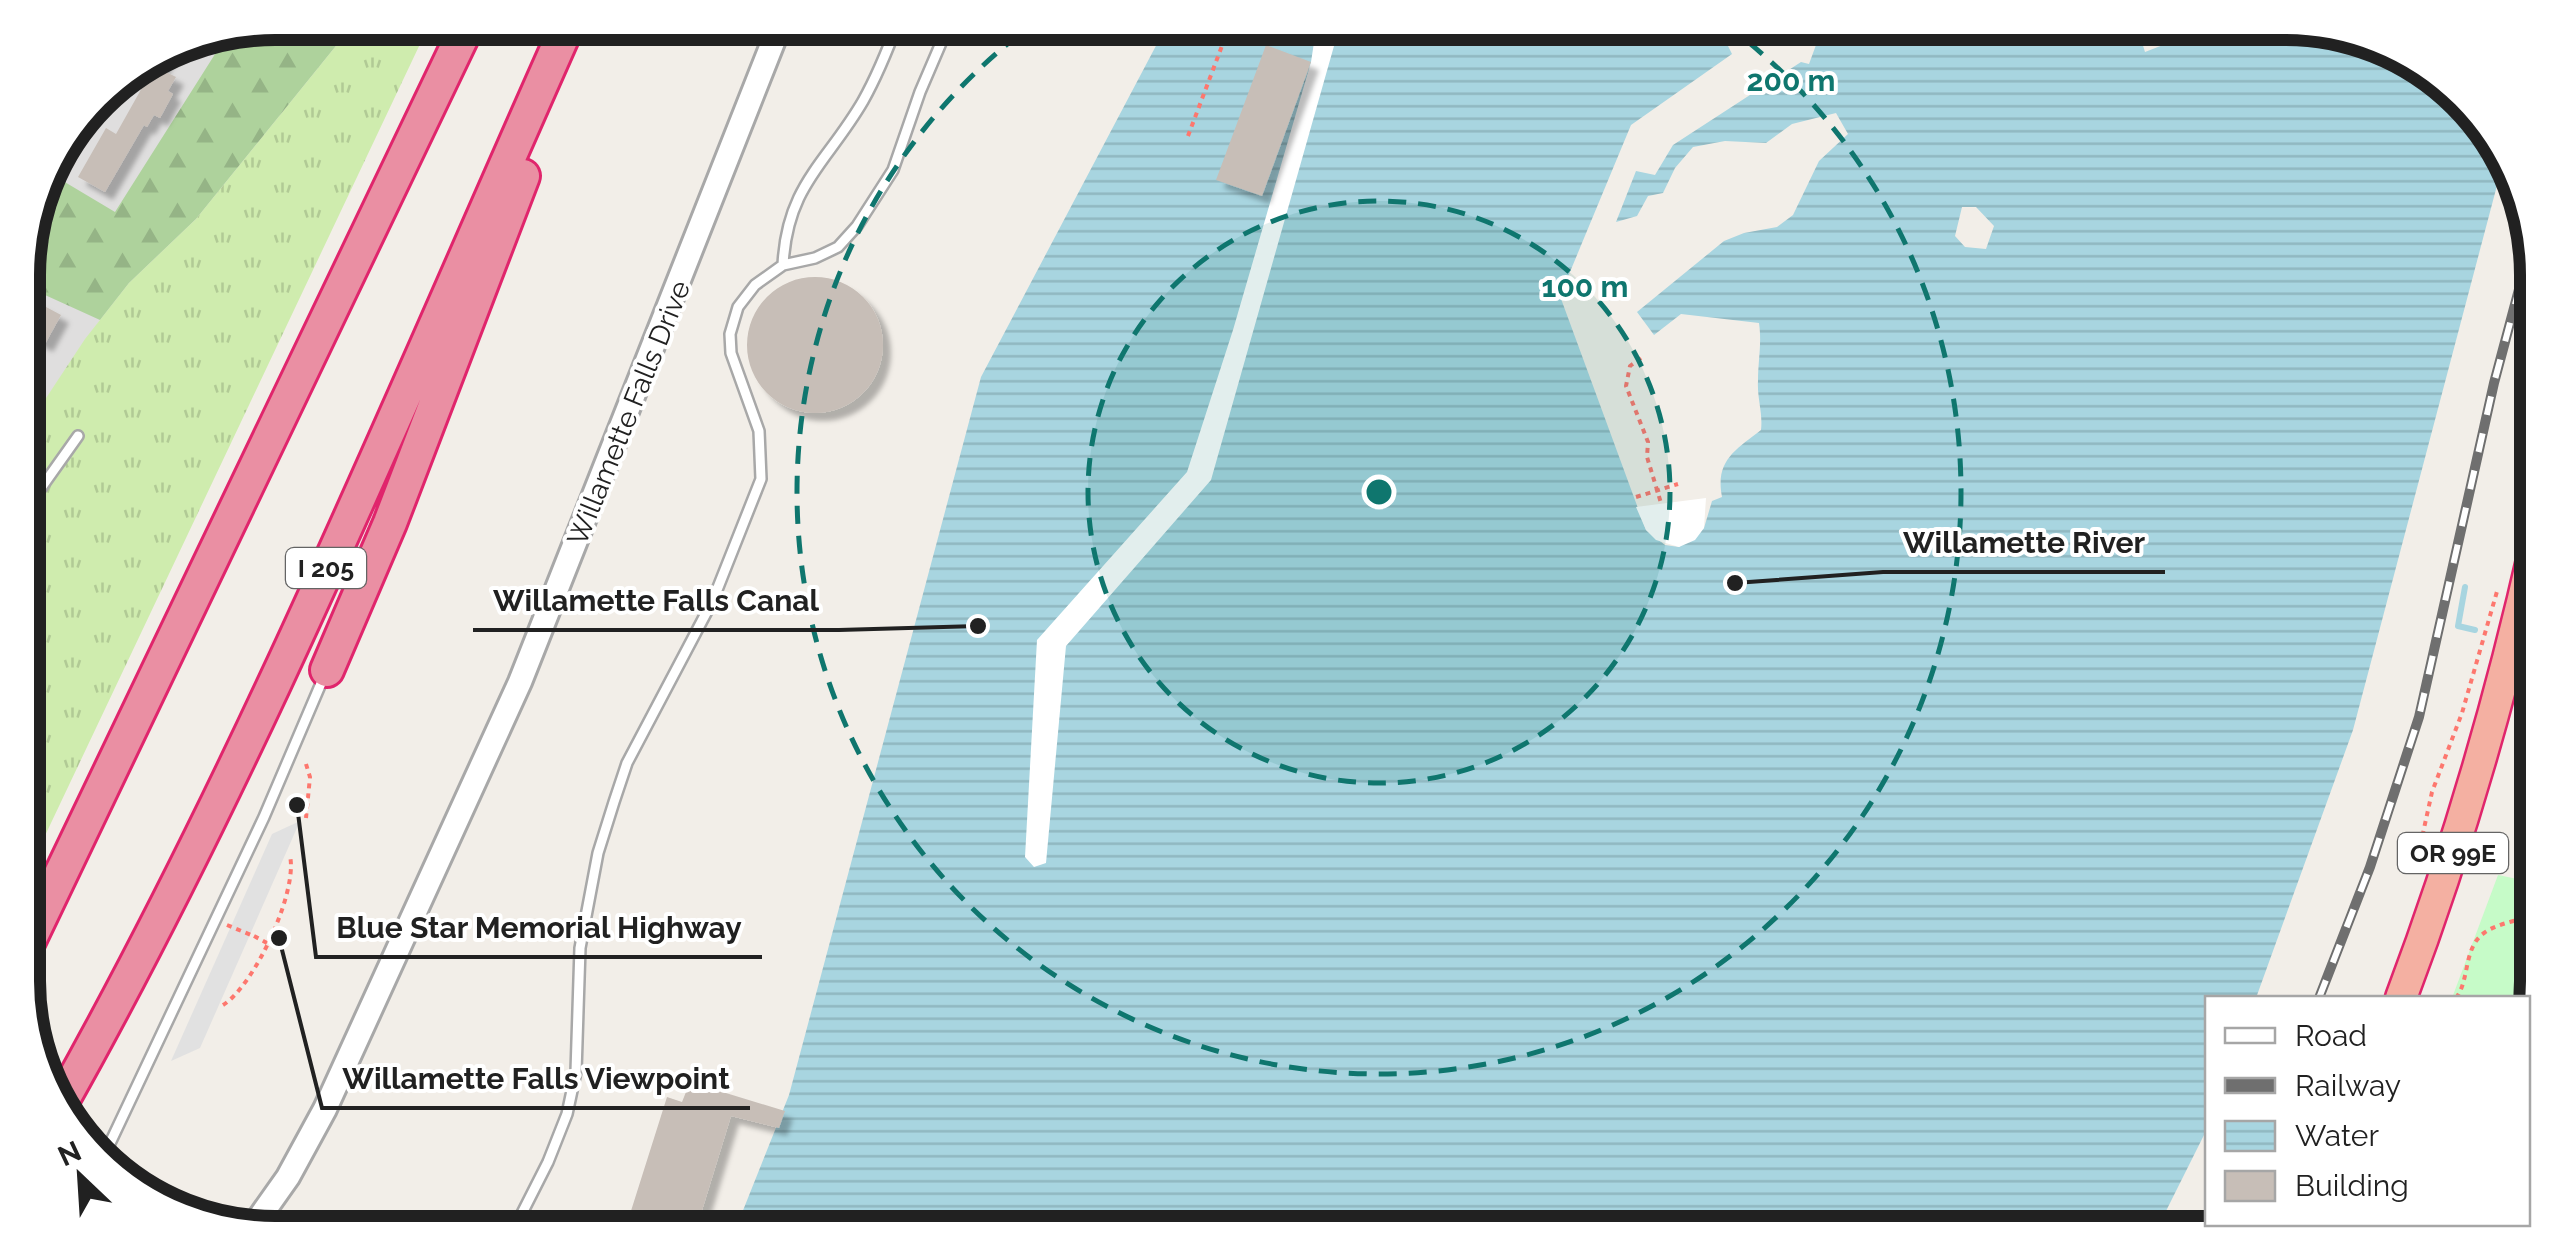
<svg xmlns="http://www.w3.org/2000/svg" width="2560" height="1256" font-family="Raleway,sans-serif">
<style>
.residential{fill:#dfdede}
.grass{fill:url(#grass-tufts)}
.forest{fill:url(#forest-firs)}
.park{fill:#c6fbc8}
.parking{fill:#e1e1e1}
.water{fill:url(#water-rules);fill-rule:evenodd}
.pier{fill:#fff}
.lines{fill:none;stroke-linecap:round;stroke-linejoin:round}
.stream{stroke:#a8d5e0;stroke-width:6}
.building{fill:#c7beb7;filter:url(#shadow)}
.service-casing{stroke:#a8a8a8;stroke-width:14}
.tertiary-casing{stroke:#a8a8a8;stroke-width:28}
.trunk-casing{stroke:#e0256c;stroke-width:35}
.motorway-casing{stroke:#e0256c;stroke-width:38}
.path{stroke:#fd776e;stroke-width:4;stroke-dasharray:5 5;stroke-linecap:butt}
.service{stroke:#fff;stroke-width:9}
.tertiary{stroke:#fff;stroke-width:22}
.trunk{stroke:#f4b0a2;stroke-width:30}
.motorway{stroke:#ea8fa3;stroke-width:32}
.rail-casing{stroke:#6f6f6f;stroke-width:10}
.rail{stroke:#fff;stroke-width:6;stroke-dasharray:19;stroke-linecap:butt}
.ring{fill:none;stroke:#0f766e;stroke-width:5;stroke-dasharray:18 12}
.labels{text-anchor:middle;dominant-baseline:central;stroke-width:8;stroke-linejoin:round;paint-order:stroke}
.shield{fill:#fff;stroke:#646464;stroke-width:2.5}
.shield-label{font-size:25px;font-weight:bold;fill:#212121}
.street-label{font-size:28px;fill:#212121;stroke:#fff}
.rim{fill:none;stroke:#212121;stroke-width:12}
.centre{fill:#0f766e;stroke:#fff;stroke-width:5}
.ring-label{font-size:30px;text-anchor:middle;font-weight:bold;fill:#0f766e;stroke:#fff;stroke-width:8;stroke-linejoin:round;paint-order:stroke}
.leader{fill:none;stroke:#212121;stroke-width:4}
.callout-dot{fill:#212121;stroke:#fff;stroke-width:4}
.callout-label{font-size:30px;text-anchor:middle;font-weight:bold;fill:#212121;stroke:#fff;stroke-width:8;stroke-linejoin:round;paint-order:stroke}
</style>
<defs>
<pattern id="grass-tufts" width="24" height="20" patternUnits="userSpaceOnUse" patternTransform="scale(2.5)"><rect width="24" height="20" fill="#cfecae"/><path d="M3 7l-1-3M5 7V3M7 7l1-3M15 17l-1-3M17 17v-4M19 17l1-3" fill="none" stroke="#b1ca95"/></pattern>
<pattern id="forest-firs" width="22" height="20" patternUnits="userSpaceOnUse" patternTransform="scale(2.5)"><rect width="22" height="20" fill="#aed29c"/><path d="M5 1l3.5 6h-7zM16 11l3.5 6h-7z" fill="#95b486"/></pattern>
<pattern id="water-rules" width="6" height="5" patternUnits="userSpaceOnUse" patternTransform="scale(2.5)"><rect width="6" height="5" fill="#a8d5e0"/><path d="M0 2.5h6" fill="none" stroke="#90b7c0"/></pattern>
<filter id="shadow"><feDropShadow dx="8" dy="8" stdDeviation="2.5" flood-color="#0004"/></filter>
</defs>
<rect width="100%" height="100%" fill="#f2eee8"/>
<path class="residential" d="M 244,29 L 134,227 L 100,320 L 23,433 L 23,258 L 47,171 L 58,151 L 108,86 L 179,42 Z"/>
<path class="grass" d="M 348,23 L 430,23 L 24,880 L 23,433 L 85,339 L 129,283 L 196,219 L 348,31 Z"/>
<path class="forest" d="M 275,23 L 348,23 L 348,31 L 196,219 L 129,283 L 100,320 L 23,285 C 23,246 33,209 53,175 L 115,212 L 229,32 Z"/>
<path class="park" d="M 2498,875 L 2537,883 L 2537,981 L 2528,1024 L 2528,998 L 2452,998 Z"/>
<path class="parking" d="M 300,821 L 200,1048 L 171,1061 L 272,834 Z"/>
<path class="water" d="M 1168,23 L 1757,23 L 1728,46 L 1732,54 L 1631,125 L 1560,296 L 1646,530 L 1665,545 L 1679,547 L 1704,528 L 1712,501 L 1722,497 C 1715,461 1735,450 1761,430 C 1763,413 1757,398 1758,381 C 1758,360 1762,344 1759,323 L 1681,314 L 1654,335 L 1637,312 L 1724,241 L 1744,233 L 1777,227 L 1793,215 L 1819,161 L 1848,134 L 1836,113 L 1792,124 L 1766,143 L 1725,141 L 1693,147 L 1675,168 L 1663,193 L 1648,196 L 1637,216 L 1616,222 L 1636,171 L 1655,175 L 1673,145 L 1801,62 L 1809,64 L 1816,45 L 1803,41 L 1809,23 L 2136,23 L 2145,52 L 2163,45 L 2184,23 L 2285,23 L 2396,48 L 2495,134 L 2504,159 L 2353,730 L 2256,998 L 2208,998 L 2207,1129 L 2155,1233 L 734,1233 L 789,1095 L 981,377 ZM 1962,207 L 1976,207 L 1994,226 L 1986,249 L 1965,247 L 1955,236 Z"/>
<path class="pier" d="M 1317,23 L 1336,23 L 1334,46 L 1211,480 L 1066,646 L 1046,863 L 1034,867 L 1025,857 L 1037,640 L 1187,472 L 1233,330 L 1311,62 Z
M 1706,498 L 1704,528 L 1695,540 L 1679,547 L 1656,540 L 1646,530 L 1636,507 Z"/>
<g class="lines">
<path class="stream" d="M 2465,587 L 2458,626 L 2475,630"/>
</g>
<path class="building" d="M 173,45 L 160,69 L 176,77 L 168,91 L 173,94 L 160,118 L 154,115 L 147,127 L 144,125 L 105,192 L 78,177 L 106,128 L 116,134 L 143,86 L 125,75 Z
M 1266,45 L 1311,62 L 1262,196 L 1216,180 Z
M747 345a68 68 0 1 1 136 0a68 68 0 1 1-136 0Z
M 33,300 L 61,315 L 45,344 L 23,332 L 23,318 Z
M 690,1082 L 785,1111 L 779,1128 L 731,1116 L 695,1233 L 624,1233 L 667,1097 L 682,1102 Z"/>
<g class="lines">
<defs>
<path id="service" d="M 783,265 C 787,185 827,163 863,101 C 877,76 888,49 898,22
M 24,512 L 78,436
M 103,1158 L 264,817 L 325,674
M 512,1233 L 548,1162 L 567,1114 L 576,1072 L 580,948 L 598,853 L 614,802 L 627,763 L 713,600 L 761,479 L 759,431 L 731,353 L 730,334 L 738,307 L 755,285 L 783,265 L 815,258 L 838,247 L 857,226 L 893,170 L 920,92 L 950,22"/>
<path id="tertiary" d="M 252,1228 L 288,1177 L 325,1109 L 520,682 L 781,22"/>
<path id="trunk" d="M 2401,998 C 2457,850 2501,698 2536,543
M 2291,1233 L 2296,1224"/>
<path id="motorway" d="M 327,670 L 390,523 L 523,176
M 25,949 L 469,22
M 61,1103 C 256,756 407,385 569,22"/>
</defs>
<use href="#service" class="service-casing"/>
<use href="#tertiary" class="tertiary-casing"/>
<use href="#trunk" class="trunk-casing"/>
<use href="#motorway" class="motorway-casing"/>
<path class="path" d="M 961,27 C 998,20 1029,26 1062,42
M 1188,136 L 1231,22
M 1641,358 L 1630,366 L 1626,386 L 1648,442 L 1647,457 L 1661,503
M 1636,497 L 1678,484
M 306,764 L 310,777 L 306,818
M 2416,865 L 2432,792 L 2462,713 L 2498,588
M 227,925 L 251,935
M 254,936 L 267,943
M 2456,998 C 2470,980 2463,948 2484,933 C 2499,922 2521,921 2537,913
M 223,1005 C 254,986 298,892 290,856"/>
<use href="#service" class="service"/>
<use href="#tertiary" class="tertiary"/>
<use href="#trunk" class="trunk"/>
<use href="#motorway" class="motorway"/>
<defs>
<path id="rail" d="M 2319,998 L 2370,867 L 2419,717 L 2494,383 L 2533,237
M 2208,1233 L 2214,1224"/>
</defs>
<use href="#rail" class="rail-casing"/>
<use href="#rail" class="rail"/>
</g>
<circle cx="1379" cy="492" r="291" fill="#0f766e" fill-opacity=".12"/>
<g class="ring">
<circle cx="1379" cy="492" r="291"/>
<path d="M1725 24A582 582 0 1 1 1033 24"/>
</g>
<g class="labels">
<g class="shield">
<rect x="286" y="548" width="80" height="40" rx="8"/>
<rect x="2398" y="833" width="110" height="40" rx="8"/>
</g>
<g class="shield-label">
<text x="326" y="568">I 205</text>
<text x="2453" y="853">OR 99E</text>
</g>
<g class="street-label">
<text transform="translate(629 413) rotate(-68)">Willamette Falls Drive</text>
</g>
</g>
<path d="M0 0H2560V1256H0ZM275 40H2285A235 235 0 0 1 2520 275V981A235 235 0 0 1 2285 1216H275A235 235 0 0 1 40 981V275A235 235 0 0 1 275 40Z" fill="#fff" fill-rule="evenodd"/>
<path class="rim" d="M275 40H2285A235 235 0 0 1 2520 275V981A235 235 0 0 1 2285 1216H275A235 235 0 0 1 40 981V275A235 235 0 0 1 275 40Z"/>
<circle cx="1379" cy="492" r="15" class="centre"/>
<g class="ring-label">
<text x="1791" y="91">200 m</text>
<text x="1585" y="297">100 m</text>
</g>
<path class="leader" d="M1735 583L1883 572H2165M978 626L839 630H473M297 805L316 957H762M279 938L322 1108H750"/>
<g class="callout-dot">
<circle cx="1735" cy="583" r="10"/>
<circle cx="978" cy="626" r="10"/>
<circle cx="297" cy="805" r="10"/>
<circle cx="279" cy="938" r="10"/>
</g>
<g class="callout-label">
<text x="2024" y="553">Willamette River</text>
<text x="656" y="611">Willamette Falls Canal</text>
<text x="539" y="938">Blue Star Memorial Highway</text>
<text x="536" y="1089">Willamette Falls Viewpoint</text>
</g>
<rect x="2205" y="996" width="325" height="230" fill="#ffffff" stroke="#a6a6a6" stroke-width="2.5"/>
<rect x="2225" y="1028" width="50" height="15" fill="#ffffff" stroke="#a6a6a6" stroke-width="2.5"/>
<text x="2295" y="1046" font-size="30" fill="#212121">Road</text>
<rect x="2225" y="1078" width="50" height="15" fill="#6f6f6f" stroke="#a6a6a6" stroke-width="2.5"/>
<text x="2295" y="1096" font-size="30" fill="#212121">Railway</text>
<rect x="2225" y="1121" width="50" height="30" fill="url(#water-rules)" stroke="#a6a6a6" stroke-width="2.5"/>
<text x="2295" y="1146" font-size="30" fill="#212121">Water</text>
<rect x="2225" y="1171" width="50" height="30" fill="#c7beb7" stroke="#a6a6a6" stroke-width="2.5"/>
<text x="2295" y="1196" font-size="30" fill="#212121">Building</text>
<g transform="translate(80 1176) rotate(335)" stroke="#ffffff" stroke-width="8" paint-order="stroke">
<path d="M0-8L18 38L0 25L-18 38Z" fill="#212121"/>
<text y="-15" font-size="28" font-weight="bold" text-anchor="middle" fill="#212121">N</text>
</g>
</svg>
